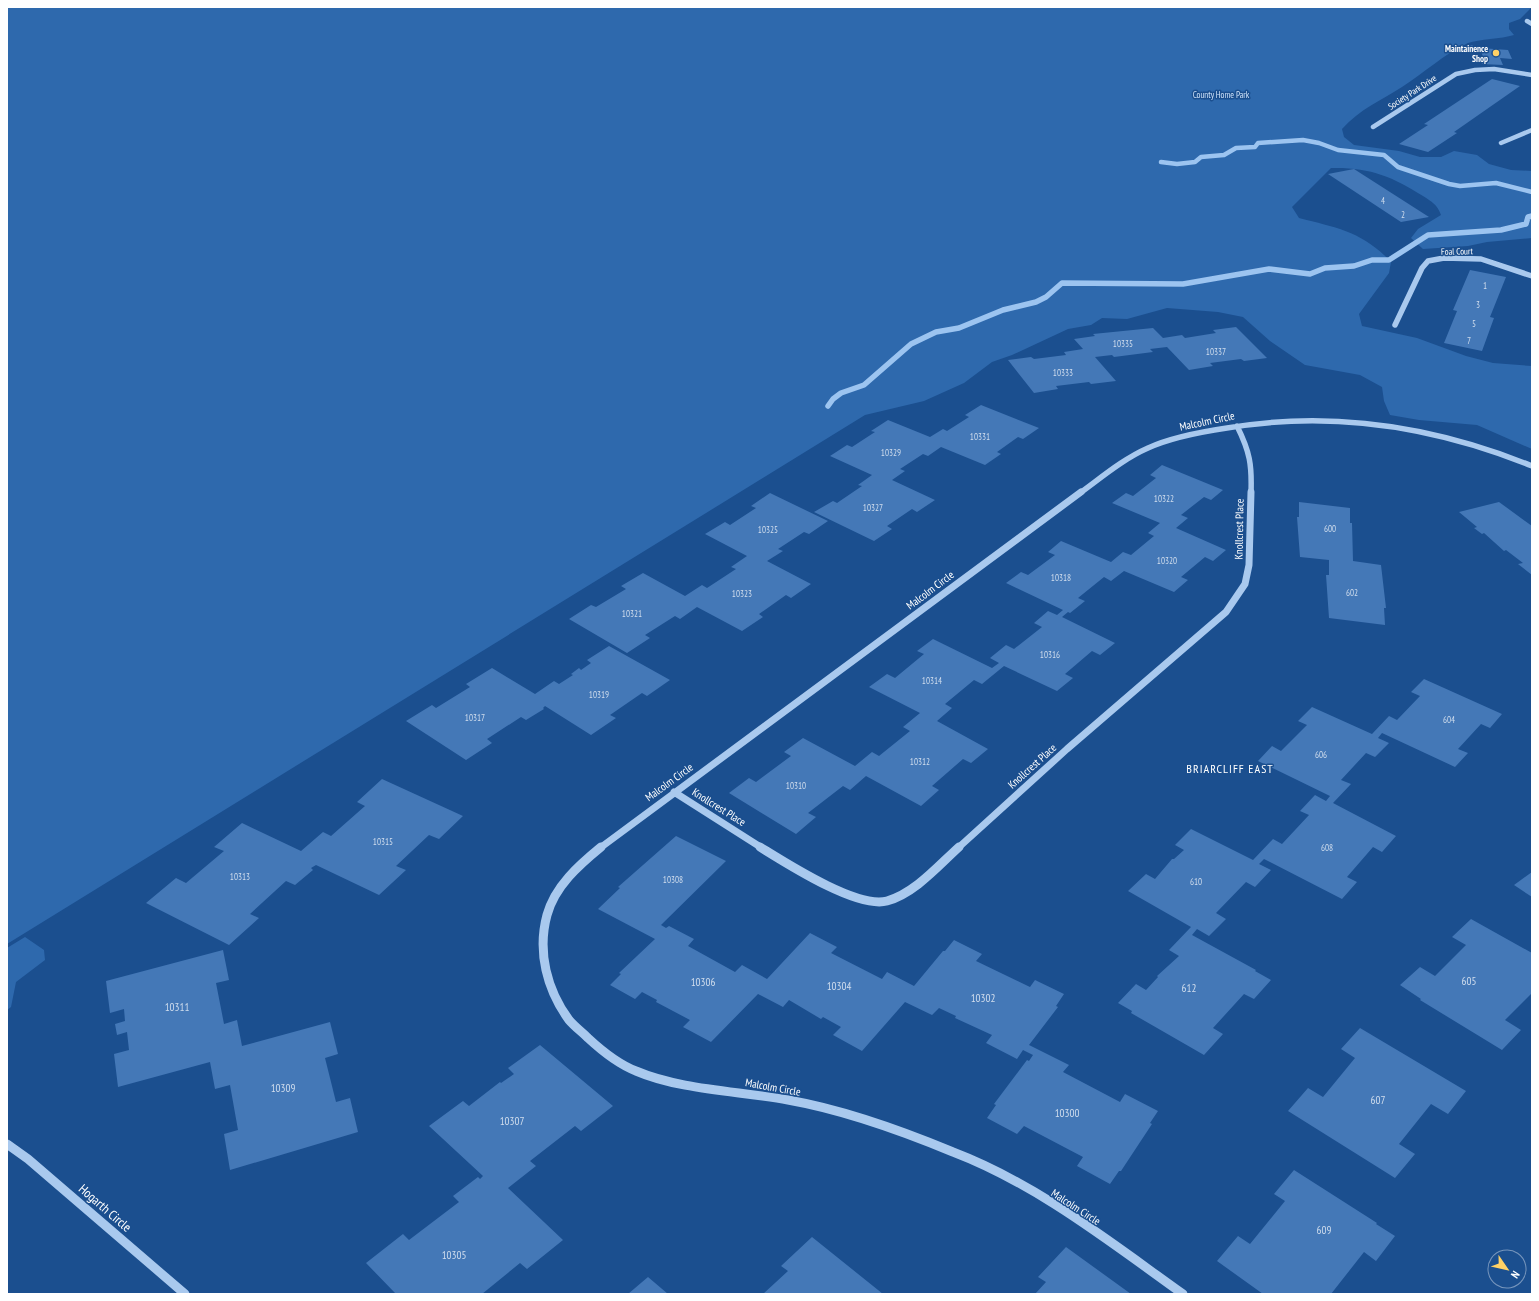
<svg xmlns="http://www.w3.org/2000/svg" width="1539" height="1301" font-family="'PT Sans Narrow',sans-serif">
<style>
.green{fill:#2e69ad}
.lines{fill:none;stroke-linecap:round;stroke-linejoin:round}
.stream-far1{stroke:#9cc4f0;stroke-width:4.5}
.stream{stroke:#9cc4f0;stroke-width:5.5}
.building{fill:#4478b7}
.minor-far3{stroke:#a9c9ee;stroke-width:4.5}
.minor-far2{stroke:#a9c9ee;stroke-width:5.5}
.minor-far1{stroke:#a9c9ee;stroke-width:7}
.minor{stroke:#a9c9ee;stroke-width:9}
.poi-dot{fill:#ffd166;stroke:#1b4f8f;stroke-width:1.5}
.labels{text-anchor:middle;dominant-baseline:central;stroke-width:3;stroke-linejoin:round;paint-order:stroke}
.far-poi-label{font-size:9px;font-weight:bold;fill:#fff;stroke:#1b4f8f;text-anchor:end}
.far-street-label{font-size:9px;fill:#fff;stroke:#1b4f8f}
.far-park-label{font-size:9px;fill:#cfe3fa;stroke:#1b4f8f}
.number-label{font-size:9px;fill:#d0dded}
.street-label{font-size:11px;fill:#fff;stroke:#1b4f8f}
.near-number-label{font-size:11px;fill:#d0dded}
.neighbourhood-label{font-size:12px;letter-spacing:1px;fill:#fff;stroke:#1b4f8f}
.near-street-label{font-size:13px;fill:#fff;stroke:#1b4f8f}
</style>
<rect width="100%" height="100%" fill="#1b4f8f"/>
<path class="green" d="M 7,7 L 1532,7 L 1520,19 L 1509,23 L 1509,29 L 1514,35 C 1501,39 1479,39 1468,43 C 1444,54 1424,73 1402,87 C 1380,101 1360,109 1342,129 L 1344,137 L 1354,145 L 1399,151 L 1420,157 L 1441,157 L 1454,151 L 1477,155 L 1489,164 L 1511,170 L 1532,171 L 1532,238 L 1487,242 L 1468,246 L 1423,249 L 1411,238 L 1418,229 L 1441,215 C 1437,204 1432,202 1423,196 C 1392,176 1368,167 1331,168 L 1292,207 L 1299,218 C 1338,228 1363,232 1391,262 L 1389,273 L 1359,314 L 1362,326 L 1417,338 L 1466,356 L 1493,363 L 1532,366 L 1532,449 L 1477,425 L 1419,420 L 1390,415 L 1384,401 L 1382,387 L 1360,375 L 1305,365 L 1270,341 L 1243,317 L 1218,312 L 1167,308 L 1127,319 L 1102,318 L 1091,325 L 1068,329 L 1012,355 L 992,362 L 964,383 L 924,401 L 865,415 L 7,944 Z
M 25,937 L 44,950 L 45,960 L 16,982 L 11,1007 L 7,1010 L 7,948 Z"/>
<g class="lines">
<path class="stream-far1" d="M 1161,162 L 1177,164 L 1195,162 L 1201,157 L 1224,155 L 1236,148 L 1255,147 L 1258,143 L 1303,140 L 1319,143 L 1338,150 L 1384,155 L 1398,167 L 1449,184 L 1460,186 L 1496,183 L 1532,192
M 1529,217 L 1532,216"/>
<path class="stream" d="M 828,406 L 833,399 L 841,393 L 864,385 L 911,344 L 936,332 L 959,328 L 1003,310 L 1036,302 L 1046,297 L 1062,283 L 1183,284 L 1269,269 L 1310,274 L 1325,268 L 1354,266 L 1372,260 L 1389,260 L 1428,235 L 1501,230 L 1526,224 L 1528,217 L 1532,216"/>
</g>
<path class="building" d="M 1472,45 L 1478,50 L 1462,51 L 1459,49 L 1468,48 L 1465,46 Z
M 1480,48 L 1508,50 L 1512,59 L 1500,58 L 1503,65 L 1482,64 L 1480,57 L 1483,57 Z
M 1492,79 L 1520,86 L 1454,132 L 1457,133 L 1428,152 L 1399,144 L 1428,125 L 1424,124 Z
M 1354,169 L 1429,217 L 1401,222 L 1328,174 Z
M 1470,270 L 1506,277 L 1490,317 L 1494,318 L 1482,351 L 1444,343 L 1457,311 L 1453,310 Z
M 1236,327 L 1267,358 L 1244,361 L 1241,359 L 1210,363 L 1213,366 L 1189,370 L 1167,347 L 1150,349 L 1153,352 L 1114,357 L 1112,355 L 1095,357 L 1116,381 L 1091,384 L 1089,382 L 1056,386 L 1058,389 L 1034,393 L 1008,360 L 1031,357 L 1034,359 L 1066,355 L 1064,352 L 1083,349 L 1074,339 L 1095,336 L 1093,334 L 1153,328 L 1163,338 L 1182,335 L 1185,338 L 1216,333 L 1213,330 Z
M 981,405 L 1039,428 L 1023,439 L 1018,437 L 997,452 L 1001,454 L 985,465 L 941,447 L 928,456 L 923,454 L 900,469 L 905,471 L 892,480 L 935,500 L 917,512 L 912,509 L 887,526 L 892,529 L 874,541 L 814,512 L 833,501 L 837,503 L 862,486 L 858,485 L 872,475 L 830,456 L 847,445 L 852,447 L 875,432 L 871,431 L 888,420 L 930,437 L 943,429 L 947,431 L 969,417 L 965,415 Z
M 1162,465 L 1223,490 L 1211,500 L 1204,497 L 1181,515 L 1188,518 L 1176,528 L 1226,550 L 1213,561 L 1205,557 L 1181,577 L 1188,580 L 1174,592 L 1124,571 L 1111,581 L 1104,577 L 1078,598 L 1085,601 L 1070,613 L 1068,612 L 1062,617 L 1115,643 L 1100,655 L 1092,651 L 1065,674 L 1073,678 L 1057,691 L 1004,666 L 982,684 L 974,680 L 945,704 L 952,708 L 937,721 L 988,749 L 971,763 L 963,759 L 932,786 L 939,790 L 921,806 L 866,776 L 850,790 L 843,786 L 808,813 L 816,817 L 796,834 L 729,793 L 749,778 L 756,782 L 791,756 L 784,752 L 803,738 L 855,766 L 872,752 L 879,756 L 910,731 L 903,727 L 920,713 L 869,687 L 887,674 L 895,678 L 924,654 L 917,651 L 933,639 L 992,668 L 999,663 L 990,658 L 1006,645 L 1014,649 L 1042,627 L 1034,623 L 1048,611 L 1057,615 L 1063,610 L 1006,583 L 1021,572 L 1028,575 L 1055,555 L 1048,552 L 1061,541 L 1111,562 L 1123,552 L 1131,555 L 1154,536 L 1148,533 L 1160,523 L 1112,503 L 1126,493 L 1133,496 L 1156,478 L 1150,475 Z
M 770,493 L 828,521 L 809,534 L 804,532 L 778,549 L 783,551 L 767,561 L 811,584 L 791,598 L 786,595 L 759,614 L 763,617 L 742,631 L 697,607 L 680,619 L 675,616 L 645,635 L 650,638 L 627,653 L 569,619 L 591,605 L 596,607 L 626,589 L 621,586 L 643,573 L 685,596 L 702,585 L 707,588 L 736,569 L 731,567 L 747,556 L 705,534 L 725,522 L 730,525 L 756,508 L 751,506 Z
M 1299,502 L 1350,508 L 1350,523 L 1352,523 L 1353,561 L 1381,565 L 1386,608 L 1384,608 L 1385,625 L 1329,618 L 1326,575 L 1329,575 L 1329,560 L 1300,557 L 1297,517 L 1299,517 Z
M 1499,502 L 1532,526 L 1532,575 L 1518,564 L 1523,563 L 1506,550 L 1504,551 L 1484,533 L 1482,534 L 1474,528 L 1477,527 L 1459,512 Z
M 609,646 L 670,680 L 647,696 L 642,693 L 610,715 L 616,718 L 591,735 L 545,706 L 543,708 L 544,709 L 526,720 L 521,717 L 487,739 L 492,743 L 466,760 L 406,721 L 432,705 L 436,708 L 470,687 L 466,684 L 492,668 L 535,694 L 554,681 L 559,684 L 573,675 L 571,674 L 579,668 L 581,670 L 591,663 L 587,660 Z
M 1424,679 L 1502,714 L 1490,728 L 1481,724 L 1458,749 L 1468,753 L 1455,767 L 1382,733 L 1378,738 L 1389,743 L 1375,757 L 1366,753 L 1341,780 L 1351,784 L 1333,803 L 1396,836 L 1382,852 L 1373,847 L 1347,877 L 1357,882 L 1342,899 L 1264,859 L 1259,864 L 1271,870 L 1255,887 L 1246,882 L 1216,913 L 1226,919 L 1209,936 L 1197,929 L 1192,935 L 1256,970 L 1255,971 L 1271,980 L 1254,999 L 1244,994 L 1213,1028 L 1223,1034 L 1204,1055 L 1131,1013 L 1132,1011 L 1118,1003 L 1136,984 L 1146,990 L 1158,977 L 1157,976 L 1179,956 L 1169,950 L 1191,927 L 1128,891 L 1146,874 L 1155,879 L 1172,859 L 1174,859 L 1184,850 L 1175,845 L 1191,829 L 1253,860 L 1273,839 L 1282,844 L 1309,815 L 1300,811 L 1315,795 L 1326,801 L 1330,796 L 1258,761 L 1272,746 L 1281,751 L 1307,725 L 1298,721 L 1312,707 L 1372,734 L 1389,716 L 1397,720 L 1420,696 L 1411,692 Z
M 382,779 L 463,816 L 439,839 L 429,835 L 396,866 L 406,870 L 379,895 L 316,865 L 311,868 L 313,870 L 295,885 L 286,881 L 250,914 L 259,918 L 229,945 L 146,903 L 176,878 L 186,883 L 224,851 L 214,847 L 242,823 L 301,851 L 323,832 L 331,836 L 365,806 L 357,802 Z
M 676,836 L 726,861 L 661,925 L 666,928 L 669,926 L 694,939 L 688,946 L 735,972 L 742,965 L 767,979 L 810,933 L 837,947 L 831,953 L 882,979 L 887,972 L 914,986 L 943,951 L 945,951 L 954,940 L 982,954 L 976,961 L 1030,987 L 1035,980 L 1064,994 L 1056,1006 L 1058,1007 L 1029,1045 L 1069,1065 L 1063,1072 L 1120,1102 L 1125,1094 L 1158,1111 L 1150,1123 L 1152,1124 L 1121,1171 L 1119,1171 L 1110,1184 L 1077,1166 L 1083,1157 L 1024,1126 L 1017,1134 L 987,1118 L 996,1105 L 994,1104 L 1027,1060 L 1029,1061 L 1033,1055 L 1023,1050 L 1017,1059 L 986,1043 L 992,1035 L 955,1018 L 956,1016 L 939,1008 L 932,1015 L 905,1002 L 862,1051 L 833,1035 L 841,1027 L 823,1017 L 821,1019 L 789,1000 L 783,1007 L 758,994 L 711,1042 L 683,1027 L 690,1020 L 656,1002 L 657,1000 L 642,992 L 635,999 L 610,985 L 621,974 L 619,973 L 655,939 L 598,909 L 620,888 L 618,887 Z
M 1532,872 L 1532,897 L 1514,885 Z
M 1471,919 L 1532,953 L 1532,993 L 1505,1020 L 1521,1030 L 1502,1050 L 1420,1000 L 1421,999 L 1400,985 L 1420,967 L 1435,976 L 1466,945 L 1452,937 Z
M 223,950 L 229,980 L 216,983 L 224,1024 L 237,1020 L 242,1046 L 330,1022 L 338,1054 L 325,1058 L 336,1102 L 350,1098 L 358,1132 L 230,1170 L 224,1134 L 238,1130 L 230,1085 L 215,1089 L 210,1062 L 118,1087 L 114,1054 L 129,1050 L 127,1032 L 117,1035 L 115,1024 L 125,1021 L 124,1009 L 110,1013 L 106,981 Z
M 1360,1028 L 1466,1091 L 1448,1114 L 1431,1104 L 1399,1144 L 1415,1154 L 1395,1178 L 1288,1111 L 1308,1088 L 1323,1097 L 1355,1058 L 1341,1049 Z
M 540,1045 L 613,1106 L 581,1131 L 575,1126 L 530,1161 L 536,1166 L 508,1188 L 563,1240 L 527,1269 L 520,1263 L 482,1294 L 396,1294 L 366,1263 L 403,1234 L 409,1240 L 459,1202 L 453,1196 L 478,1177 L 480,1179 L 483,1176 L 429,1126 L 463,1101 L 469,1106 L 500,1082 L 501,1083 L 514,1074 L 508,1068 Z
M 1294,1170 L 1377,1223 L 1376,1224 L 1395,1236 L 1376,1261 L 1364,1252 L 1331,1294 L 1263,1294 L 1217,1261 L 1238,1236 L 1250,1244 L 1285,1201 L 1274,1194 Z
M 812,1237 L 883,1294 L 763,1294 L 788,1271 L 781,1266 Z
M 1066,1247 L 1131,1294 L 1035,1294 L 1046,1282 L 1038,1277 Z
M 648,1277 L 668,1294 L 628,1294 Z"/>
<g class="lines">
<path class="minor-far3" d="M 1527,21 L 1532,24
M 1373,127 L 1456,74 L 1475,70 L 1494,69 L 1532,75
M 1501,143 L 1532,130"/>
<path class="minor-far2" d="M 1395,325 L 1422,268 L 1428,261 L 1444,258 L 1481,259 L 1532,276
M 1237,426 C 1250,452 1252,465 1251,493
M 1080,493 C 1102,477 1123,459 1148,448 C 1172,437 1200,432 1227,428 C 1333,410 1433,426 1532,466"/>
<path class="minor-far1" d="M 674,792 L 762,848
M 600,848 L 1081,492
M 958,848 L 1067,749 L 1226,612 L 1245,584 L 1249,565 L 1251,492"/>
<path class="minor" d="M 601,847 C 579,865 555,886 547,915 C 537,952 547,990 569,1020 C 575,1027 582,1032 588,1038 C 602,1051 618,1064 636,1071 C 680,1090 740,1091 788,1100 C 845,1110 900,1130 953,1152 C 1037,1184 1110,1242 1183,1294
M 760,847 C 786,863 857,909 887,901 C 915,893 938,866 959,847
M 7,1144 L 28,1159 L 185,1294"/>
</g>
<circle class="poi-dot" cx="1496" cy="53" r="4"/>
<g class="labels">
<g class="far-poi-label">
<text x="1488" y="48">Maintainence<tspan x="1488" dy="10">Shop</tspan></text>
</g>
<g class="far-street-label">
<text transform="translate(1412 92) rotate(-33)">Society Park Drive</text>
<text transform="translate(1457 251) rotate(-1)">Foal Court</text>
</g>
<g class="far-park-label">
<text x="1221" y="94">County Home Park</text>
</g>
<g class="number-label">
<text x="1383" y="200">4</text>
<text x="1403" y="214">2</text>
<text x="1485" y="285">1</text>
<text x="1478" y="304">3</text>
<text x="1474" y="323">5</text>
<text x="1469" y="340">7</text>
<text x="1123" y="343">10335</text>
<text x="1216" y="351">10337</text>
<text x="1063" y="372">10333</text>
<text x="980" y="436">10331</text>
<text x="891" y="452">10329</text>
<text x="1164" y="498">10322</text>
<text x="873" y="507">10327</text>
<text x="1330" y="528">600</text>
<text x="768" y="529">10325</text>
<text x="1167" y="560">10320</text>
<text x="1061" y="577">10318</text>
<text x="1352" y="592">602</text>
<text x="742" y="593">10323</text>
<text x="632" y="613">10321</text>
<text x="1050" y="654">10316</text>
<text x="932" y="680">10314</text>
<text x="599" y="694">10319</text>
<text x="475" y="717">10317</text>
<text x="1449" y="719">604</text>
<text x="1321" y="754">606</text>
<text x="920" y="761">10312</text>
<text x="796" y="785">10310</text>
<text x="383" y="841">10315</text>
<text x="1327" y="847">608</text>
<text x="240" y="876">10313</text>
<text x="673" y="879">10308</text>
<text x="1196" y="881">610</text>
</g>
<g class="street-label">
<text transform="translate(1207 421) rotate(-12)">Malcolm Circle</text>
<text transform="translate(1239 529) rotate(-89)">Knollcrest Place</text>
<text transform="translate(930 590) rotate(-37)">Malcolm Circle</text>
<text transform="translate(1032 766) rotate(-42)">Knollcrest Place</text>
<text transform="translate(669 782) rotate(-36)">Malcolm Circle</text>
<text transform="translate(719 807) rotate(32)">Knollcrest Place</text>
<text transform="translate(773 1087) rotate(10)">Malcolm Circle</text>
<text transform="translate(1076 1207) rotate(33)">Malcolm Circle</text>
</g>
<g class="near-number-label">
<text x="1469" y="981">605</text>
<text x="703" y="982">10306</text>
<text x="839" y="986">10304</text>
<text x="1189" y="988">612</text>
<text x="983" y="998">10302</text>
<text x="177" y="1007">10311</text>
<text x="283" y="1088">10309</text>
<text x="1378" y="1100">607</text>
<text x="1067" y="1113">10300</text>
<text x="512" y="1121">10307</text>
<text x="1324" y="1230">609</text>
<text x="454" y="1255">10305</text>
</g>
<g class="neighbourhood-label">
<text x="1230" y="768">BRIARCLIFF EAST</text>
</g>
<g class="near-street-label">
<text transform="translate(105 1208) rotate(41)">Hogarth Circle</text>
</g>
</g>
<rect width="1539" height="1301" fill="none" stroke="#ffffff" stroke-width="16"/>
<g transform="translate(1507 1269) rotate(124)"><circle r="19" fill="#1b4f8f" stroke="#7695bc"/>
<path d="M0-3L7 15L0 10L-7 15Z" fill="#ffd166"/>
<text y="-6" font-size="11" font-weight="bold" text-anchor="middle" fill="#ffffff">N</text>
</g>
</svg>
